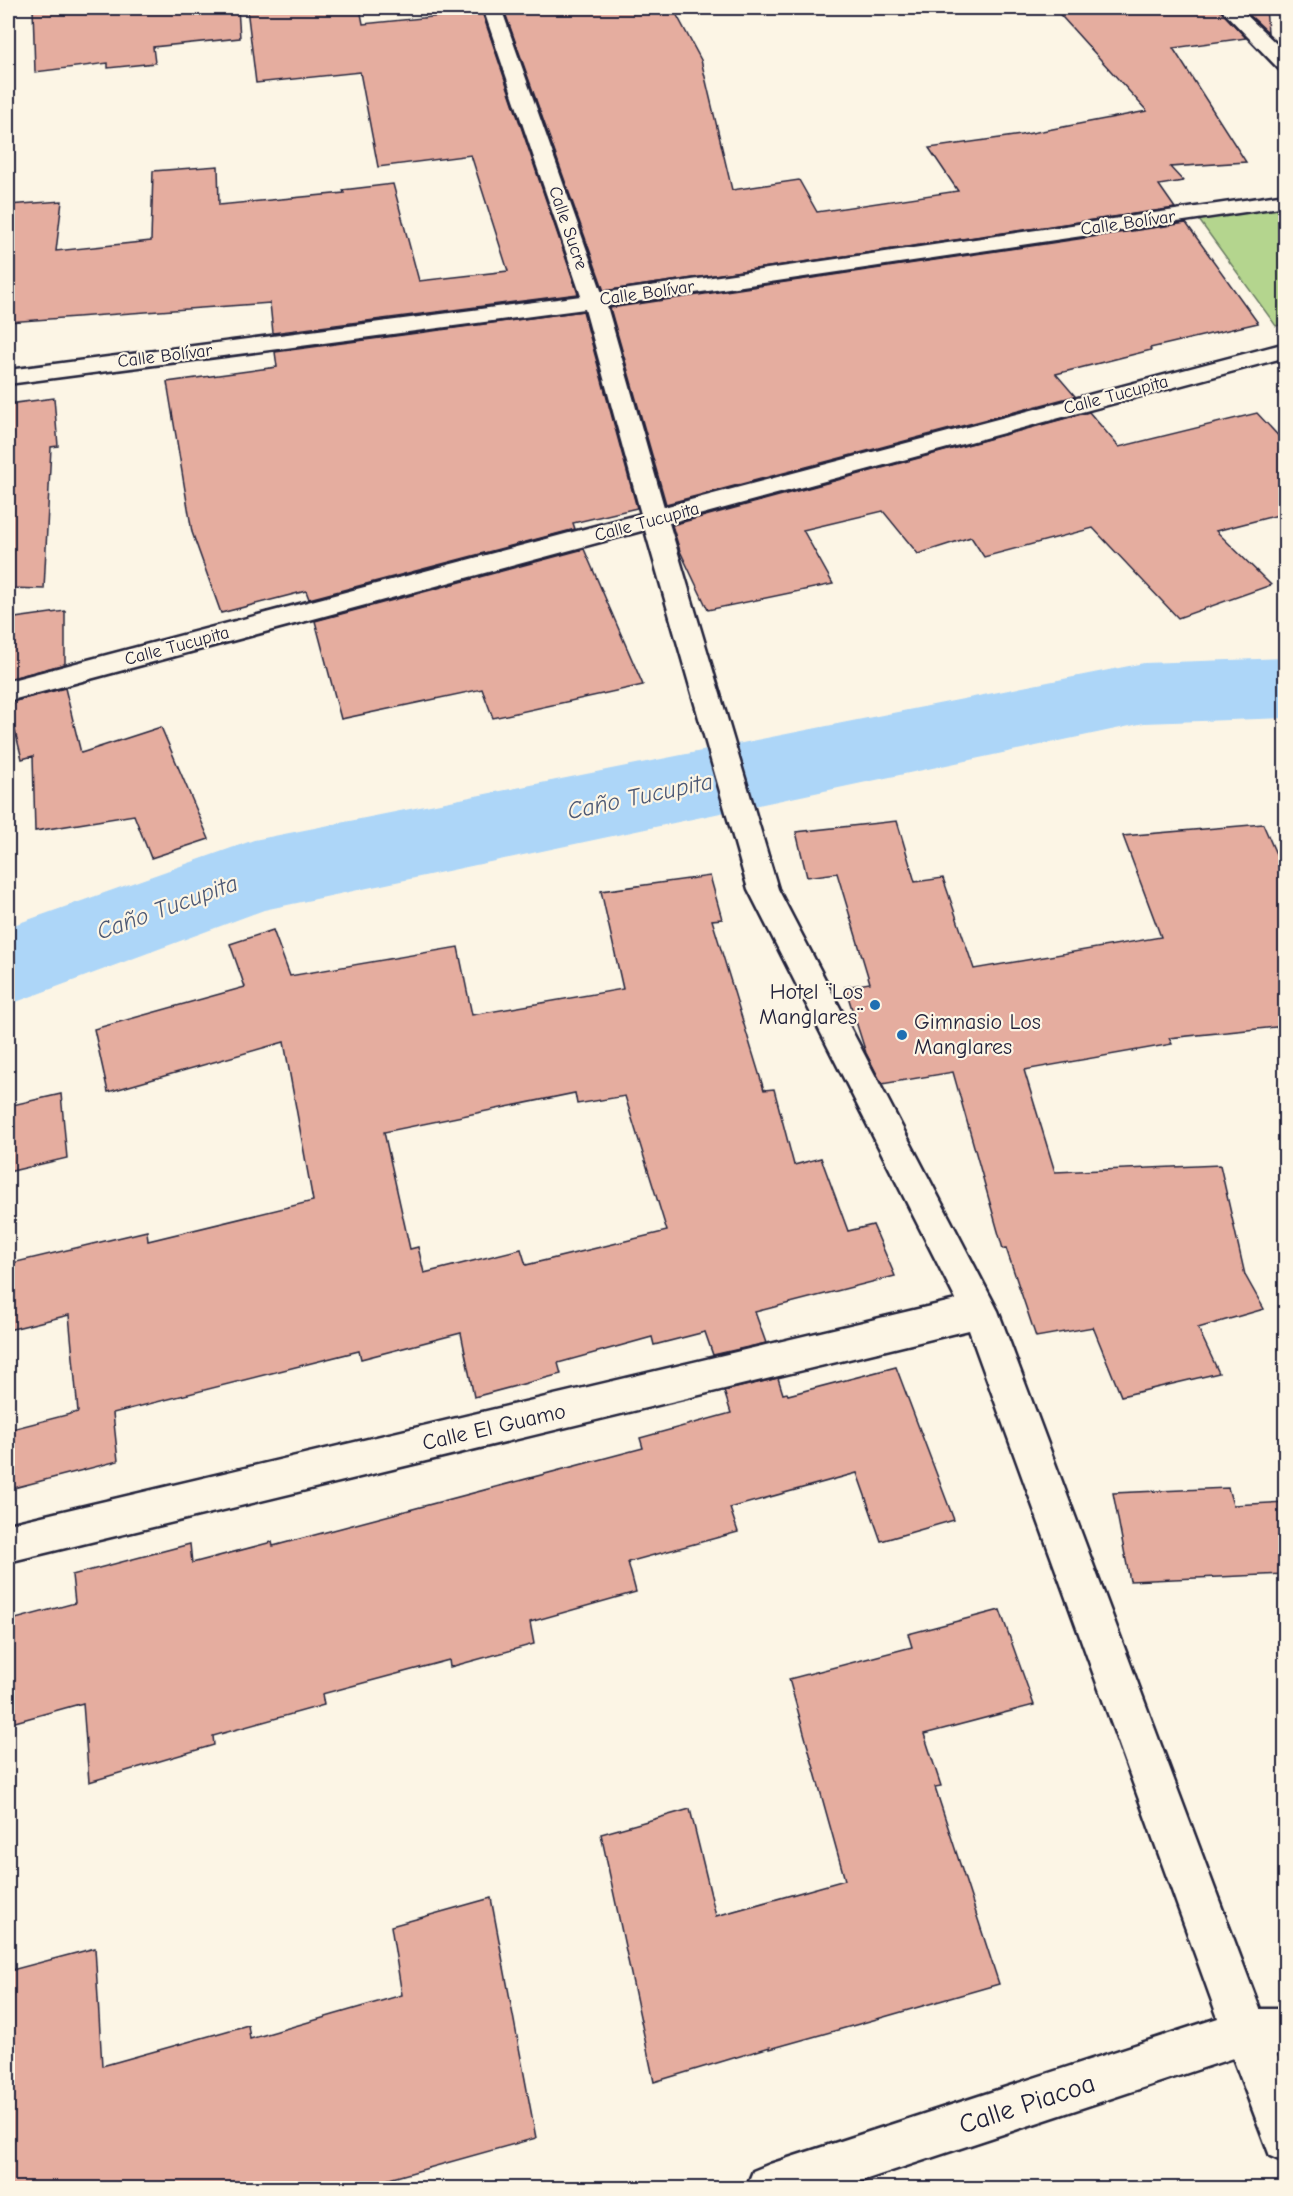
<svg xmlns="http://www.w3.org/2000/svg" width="1293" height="2196" font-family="'Comic Neue',sans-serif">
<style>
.green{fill:#b4d58e;stroke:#6b7c64;stroke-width:1.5}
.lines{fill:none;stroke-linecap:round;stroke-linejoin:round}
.river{fill:#add6f8;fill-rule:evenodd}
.building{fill:#e5ad9f;stroke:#22223b;stroke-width:1.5;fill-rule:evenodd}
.minor-casing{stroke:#22223b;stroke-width:5}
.minor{fill:#fcf5e5;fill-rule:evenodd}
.poi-dot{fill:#1f6fb2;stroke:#fcf5e5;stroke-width:2}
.labels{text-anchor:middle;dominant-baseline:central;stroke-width:4.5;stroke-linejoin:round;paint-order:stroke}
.far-street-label{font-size:18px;fill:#22223b;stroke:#fcf5e5}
.poi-label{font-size:22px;fill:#22223b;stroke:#fcf5e5;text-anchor:end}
.street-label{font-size:22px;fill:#22223b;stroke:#fcf5e5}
.water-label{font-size:24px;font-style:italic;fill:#4c5874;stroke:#fcf5e5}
.near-street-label{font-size:27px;fill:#22223b;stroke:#fcf5e5}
</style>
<rect width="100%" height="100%" fill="#fcf5e5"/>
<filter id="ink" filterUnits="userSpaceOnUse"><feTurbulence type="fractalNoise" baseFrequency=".0167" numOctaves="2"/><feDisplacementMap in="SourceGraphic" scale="12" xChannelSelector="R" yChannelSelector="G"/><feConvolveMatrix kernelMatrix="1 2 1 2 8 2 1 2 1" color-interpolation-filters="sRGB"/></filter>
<g filter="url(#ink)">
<path class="green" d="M 1285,200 L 1285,324 L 1276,326 L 1194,213 Z"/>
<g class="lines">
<path class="river" d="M 1286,658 L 1286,718 L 1144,723 L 264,910 L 8,1005 L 8,927 L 254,840 L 1144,663 Z"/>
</g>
<path class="building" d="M 33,8 L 238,8 L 240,38 L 153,47 L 155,63 L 108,68 L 108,63 L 35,72 Z
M 247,8 L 360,8 L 363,24 L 482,12 L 578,294 L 273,333 L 270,303 L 8,322 L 8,205 L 62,201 L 56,251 L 151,241 L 153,171 L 218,166 L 219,205 L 344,193 L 343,190 L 393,184 L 419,281 L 508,271 L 471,155 L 378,167 L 360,72 L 256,83 Z
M 533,8 L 673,8 L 701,60 L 732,190 L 799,180 L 817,212 L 958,191 L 929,148 L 1021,135 L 1147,111 L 1054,8 L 1218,8 L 1246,38 L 1173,48 L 1246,162 L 1170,167 L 1183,181 L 1159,185 L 1175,208 L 604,291 L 504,10 Z
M 1242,8 L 1266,8 L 1268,32 Z
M 1186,223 L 1258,323 L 1150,348 L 1151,350 L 1056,374 L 1075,396 L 666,504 L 610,308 Z
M 583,311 L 637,508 L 573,523 L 575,529 L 309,599 L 306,591 L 221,613 L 192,532 L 167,382 L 277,367 L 275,352 Z
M 54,398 L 58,446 L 51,447 L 44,589 L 8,588 L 8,404 Z
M 1089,412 L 1119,447 L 1257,413 L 1286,444 L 1286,513 L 1216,531 L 1271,585 L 1178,618 L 1093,528 L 984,557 L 971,537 L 918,554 L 883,511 L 803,530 L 833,584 L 708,610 L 680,551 L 672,525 Z
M 584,549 L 643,685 L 493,718 L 482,689 L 341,719 L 315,621 Z
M 65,611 L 65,664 L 8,679 L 8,619 Z
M 65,688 L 81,753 L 161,727 L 209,839 L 151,858 L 134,815 L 35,831 L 33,756 L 22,759 L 8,703 Z
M 897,821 L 915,882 L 943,878 L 974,969 L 1161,937 L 1123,836 L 1263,824 L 1286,877 L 1286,1026 L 1169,1038 L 1172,1044 L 1024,1070 L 1055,1172 L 1220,1165 L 1245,1275 L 1264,1309 L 1198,1328 L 1219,1373 L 1121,1396 L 1093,1327 L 1036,1337 L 1006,1248 L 1003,1249 L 953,1072 L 882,1084 L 866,1053 L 845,987 L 870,983 L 837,873 L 807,877 L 796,832 Z
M 710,876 L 722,919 L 712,920 L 764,1090 L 774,1089 L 794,1165 L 821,1158 L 848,1231 L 873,1225 L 895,1276 L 755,1312 L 766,1343 L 713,1355 L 705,1332 L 654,1345 L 652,1337 L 558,1363 L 561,1374 L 474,1397 L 461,1333 L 361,1359 L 359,1351 L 113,1413 L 118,1461 L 10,1489 L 8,1430 L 78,1412 L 69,1315 L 8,1330 L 8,1264 L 147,1231 L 148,1241 L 313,1201 L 284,1042 L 108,1092 L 94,1029 L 245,987 L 230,944 L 273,930 L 290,976 L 458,947 L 472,1015 L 623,989 L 601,891 ZM 575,1093 L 577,1104 L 625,1096 L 667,1231 L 526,1265 L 521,1249 L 424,1273 L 418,1247 L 410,1249 L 384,1132 Z
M 61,1094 L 67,1158 L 8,1172 L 8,1106 Z
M 896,1367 L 954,1520 L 881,1541 L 857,1473 L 730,1508 L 738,1532 L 628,1562 L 636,1592 L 530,1622 L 534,1644 L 450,1667 L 449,1660 L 322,1694 L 324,1705 L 213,1736 L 214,1745 L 89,1782 L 83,1703 L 8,1724 L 8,1621 L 75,1603 L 72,1575 L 190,1544 L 192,1563 L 272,1542 L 273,1546 L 643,1448 L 640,1438 L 731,1413 L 724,1391 L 778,1378 L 783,1394 L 787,1393 L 788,1395 Z
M 1228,1488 L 1233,1505 L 1286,1502 L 1286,1574 L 1130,1581 L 1113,1493 Z
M 1000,1610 L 1034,1705 L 924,1734 L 941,1786 L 935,1787 L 999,1984 L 884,2017 L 770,2049 L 770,2047 L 654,2082 L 601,1834 L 690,1809 L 716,1916 L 845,1880 L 789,1679 L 912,1647 L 908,1634 Z
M 491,1898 L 536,2138 L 357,2188 L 8,2188 L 8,1971 L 95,1948 L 102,2066 L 248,2025 L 250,2039 L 402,1995 L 391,1926 Z"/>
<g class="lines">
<defs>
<path id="minor" d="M 483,8 L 501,8 L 602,293 L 1286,194 L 1286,206 L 607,306 L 664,507 L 1286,343 L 1286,357 L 669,523 L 778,889 L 998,1311 L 1260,2009 L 1286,2009 L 1286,2055 L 1277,2055 L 1286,2077 L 1286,2163 L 1270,2156 L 1233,2058 L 840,2188 L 746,2188 L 753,2171 L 770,2164 L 1218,2018 L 969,1330 L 8,1562 L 8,1524 L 956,1300 L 748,889 L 645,530 L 8,701 L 8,681 L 641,514 L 585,309 L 8,384 L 8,370 L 581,296 Z
M 1220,8 L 1239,8 L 1286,53 L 1286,71 L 1279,69 Z"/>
</defs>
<use href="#minor" class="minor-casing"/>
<use href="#minor" class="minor"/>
</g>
</g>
<g class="poi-dot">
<circle cx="875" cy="1005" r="6"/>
<circle cx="902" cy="1035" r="6"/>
</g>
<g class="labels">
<g class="far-street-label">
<text transform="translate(1128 223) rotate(-8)">Calle Bolívar</text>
<text transform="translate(568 228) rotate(71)">Calle Sucre</text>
<text transform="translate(647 293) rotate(-8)">Calle Bolívar</text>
<text transform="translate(165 356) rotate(-7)">Calle Bolívar</text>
<text transform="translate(1116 395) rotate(-15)">Calle Tucupita</text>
<text transform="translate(647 522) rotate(-15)">Calle Tucupita</text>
<text transform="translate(177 646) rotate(-15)">Calle Tucupita</text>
</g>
<g class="poi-label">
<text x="863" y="992">Hotel ¨Los<tspan x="863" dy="25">Manglares¨</tspan></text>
<text x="914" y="1022" text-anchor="start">Gimnasio Los<tspan x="914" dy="25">Manglares</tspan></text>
</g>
<g class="street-label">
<text transform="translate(494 1427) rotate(-13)">Calle El Guamo</text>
</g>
<g class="water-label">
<text transform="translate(640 796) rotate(-12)">Caño Tucupita</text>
<text transform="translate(167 907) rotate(-20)">Caño Tucupita</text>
</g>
<g class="near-street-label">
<text transform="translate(1027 2104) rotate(-18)">Calle Piacoa</text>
</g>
</g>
<rect width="1293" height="2196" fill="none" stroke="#fcf5e5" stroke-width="30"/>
<rect x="15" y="15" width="1263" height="2166" fill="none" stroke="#22223b" stroke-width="2" filter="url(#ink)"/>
</svg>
